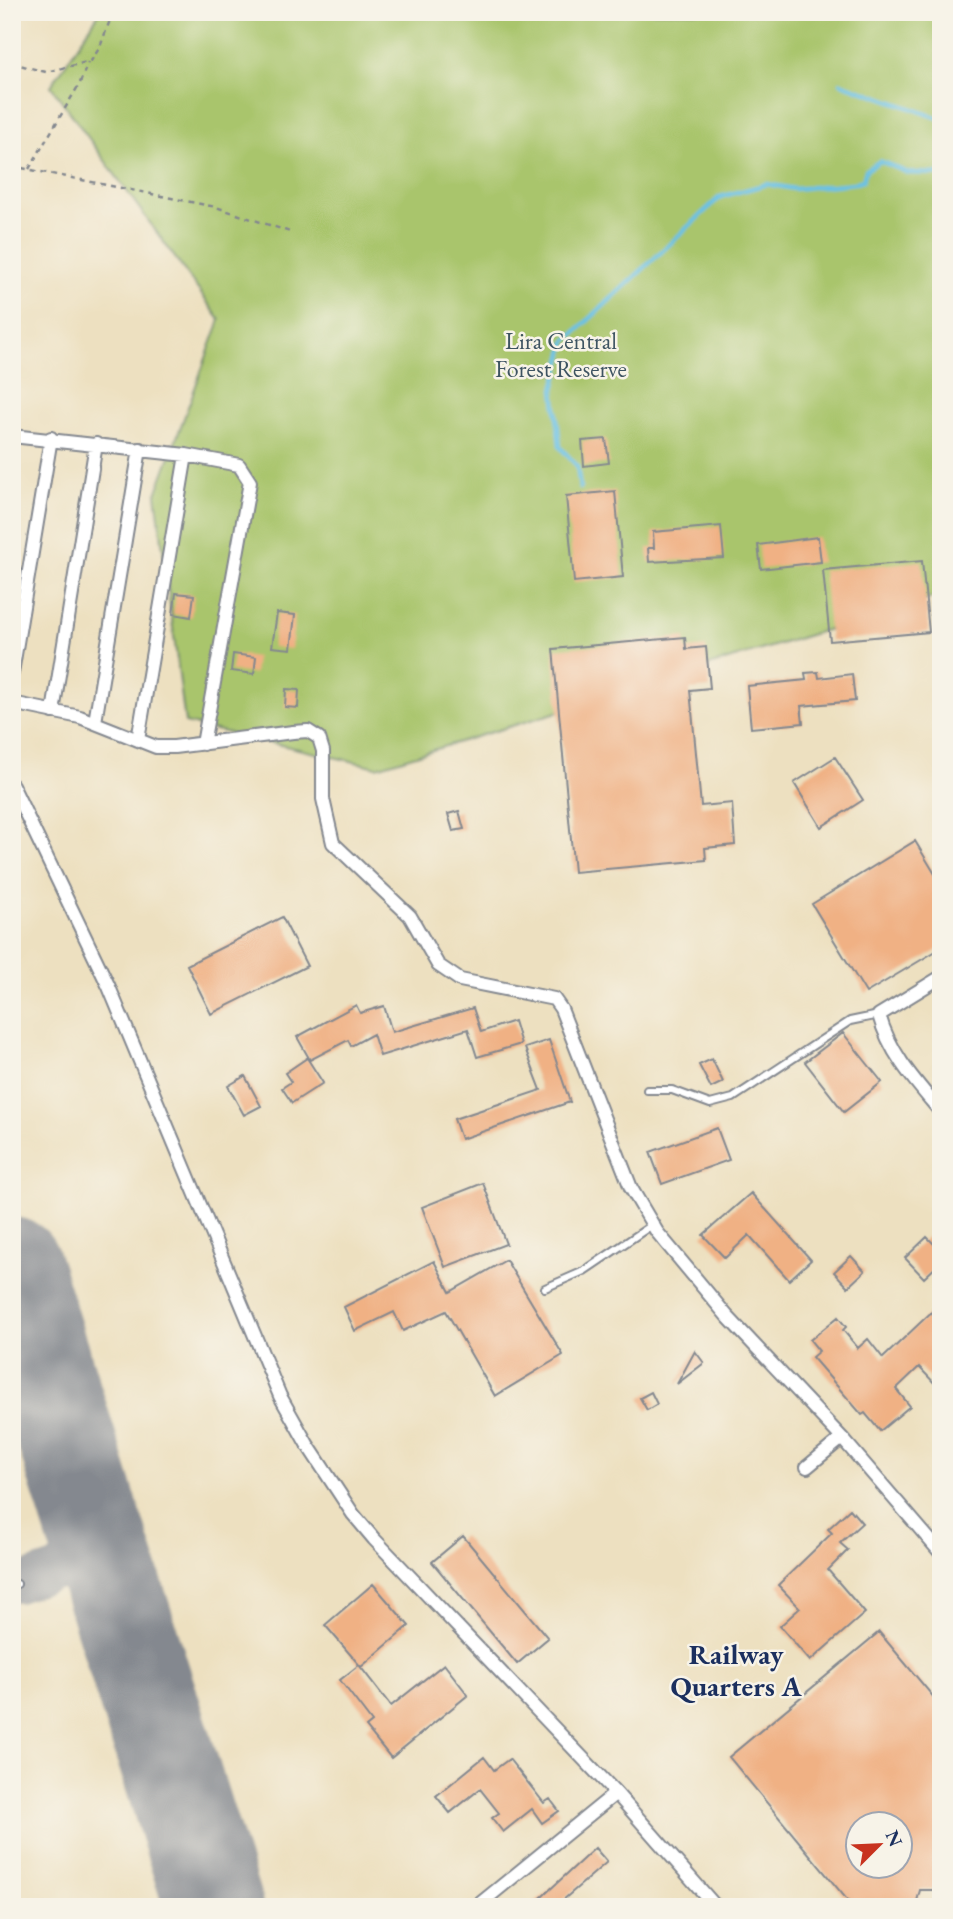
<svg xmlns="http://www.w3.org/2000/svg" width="953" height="1919" font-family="'EB Garamond',serif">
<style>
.green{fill:#a9c56c;stroke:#627a65;stroke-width:2}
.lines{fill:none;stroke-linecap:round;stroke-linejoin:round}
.stream{stroke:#69c1e6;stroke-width:4.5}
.taxiway{stroke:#84888f;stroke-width:38}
.runway{stroke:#84888f;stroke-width:98}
.building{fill:#f0b184;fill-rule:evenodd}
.service-casing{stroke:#84888f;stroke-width:10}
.minor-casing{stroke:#84888f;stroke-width:16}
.path{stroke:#84888f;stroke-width:2.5;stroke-dasharray:5 5;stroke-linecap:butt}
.service{stroke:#fff;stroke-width:6}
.minor{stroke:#fff;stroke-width:12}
.labels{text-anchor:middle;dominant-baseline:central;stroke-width:5;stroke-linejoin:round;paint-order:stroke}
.park-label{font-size:24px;fill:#3e5462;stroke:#f7f3e8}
.quarter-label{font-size:28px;font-weight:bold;fill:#1b2f5e;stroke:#f7f3e8}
</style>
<rect width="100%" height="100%" fill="#f7f3e8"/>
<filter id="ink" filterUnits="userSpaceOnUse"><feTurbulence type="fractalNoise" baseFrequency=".0143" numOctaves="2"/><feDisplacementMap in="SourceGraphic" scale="14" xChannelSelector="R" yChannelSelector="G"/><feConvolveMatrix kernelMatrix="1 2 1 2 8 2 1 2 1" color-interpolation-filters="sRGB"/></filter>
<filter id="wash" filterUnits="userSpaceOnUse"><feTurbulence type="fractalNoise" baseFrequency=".00686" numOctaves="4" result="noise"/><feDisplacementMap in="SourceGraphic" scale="28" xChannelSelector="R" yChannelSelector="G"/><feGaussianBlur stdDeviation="1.57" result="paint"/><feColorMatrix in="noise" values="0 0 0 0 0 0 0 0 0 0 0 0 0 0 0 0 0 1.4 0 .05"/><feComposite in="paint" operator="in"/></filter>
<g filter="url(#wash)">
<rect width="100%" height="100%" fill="#ede0c0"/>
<path class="green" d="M 100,12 L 941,12 L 941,595 L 377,767 L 185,723 L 156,494 L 220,320 L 51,86 Z"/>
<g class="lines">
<path class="stream" d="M 841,83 L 941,119
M 580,488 L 577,466 L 560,447 L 554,389 L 566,341 L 720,197 L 767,184 L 794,189 L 854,183 L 863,180 L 866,170 L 880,161 L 908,173 L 941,174"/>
<path class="taxiway" d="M 17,1584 L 103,1555"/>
<path class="runway" d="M 12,1266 L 214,1907"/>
</g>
<g id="blocks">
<path class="building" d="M 606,439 L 609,463 L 584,466 L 582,441 Z
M 615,491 L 623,577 L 574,582 L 566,496 Z
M 721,526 L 724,558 L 649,562 L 648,548 L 654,548 L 653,532 Z
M 818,537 L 821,562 L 761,569 L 758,545 Z
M 922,561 L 929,632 L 830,641 L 823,570 Z
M 176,593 L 194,595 L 191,617 L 173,614 Z
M 277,613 L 295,615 L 291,649 L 272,647 Z
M 685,637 L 686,649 L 706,647 L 710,688 L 690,690 L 701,806 L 732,803 L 735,845 L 705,848 L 706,860 L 574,872 L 553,649 Z
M 233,654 L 256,657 L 254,674 L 231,671 Z
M 818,672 L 819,678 L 852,674 L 855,701 L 801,706 L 803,723 L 751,728 L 747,686 L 806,680 L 805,673 Z
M 286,689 L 299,690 L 298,708 L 285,707 Z
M 835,757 L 863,800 L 821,827 L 794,783 Z
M 459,811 L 464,829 L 453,831 L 448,814 Z
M 915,841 L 941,884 L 941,948 L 866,993 L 812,904 Z
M 282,917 L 307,966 L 211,1014 L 187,965 Z
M 356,1005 L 360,1013 L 384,1006 L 392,1032 L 473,1008 L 481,1032 L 514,1021 L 521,1044 L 477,1057 L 468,1029 L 380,1056 L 373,1034 L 351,1046 L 348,1040 L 310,1060 L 297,1037 Z
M 843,1033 L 882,1082 L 844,1112 L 805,1062 Z
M 549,1040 L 570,1102 L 461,1139 L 454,1119 L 541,1090 L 525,1048 Z
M 307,1058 L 323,1083 L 292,1103 L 282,1088 L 291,1082 L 285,1073 Z
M 712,1059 L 723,1082 L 711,1088 L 699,1065 Z
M 245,1076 L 261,1106 L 244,1115 L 228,1086 Z
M 717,1128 L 729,1160 L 662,1184 L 650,1152 Z
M 483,1183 L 506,1244 L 445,1267 L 422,1207 Z
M 751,1193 L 811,1260 L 789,1280 L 749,1235 L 725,1258 L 703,1235 Z
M 927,1237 L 941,1251 L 941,1262 L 924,1278 L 905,1258 Z
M 851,1256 L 865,1271 L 848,1287 L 834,1272 Z
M 506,1260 L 563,1355 L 495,1396 L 446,1311 L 403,1331 L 394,1312 L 355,1331 L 344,1307 L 434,1261 L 450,1292 Z
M 941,1303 L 941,1390 L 919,1367 L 896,1389 L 910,1406 L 880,1431 L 865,1413 L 862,1415 L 812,1357 L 819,1351 L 810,1340 L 838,1317 L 846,1327 L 843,1330 L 858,1348 L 868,1339 L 883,1358 Z
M 695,1351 L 704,1363 L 677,1384 Z
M 651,1392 L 657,1404 L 647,1410 L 640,1398 Z
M 850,1509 L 862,1523 L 840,1543 L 848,1550 L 828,1570 L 865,1613 L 810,1661 L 780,1626 L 800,1608 L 778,1585 L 832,1533 L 828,1529 Z
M 463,1536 L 548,1638 L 517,1664 L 432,1562 Z
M 373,1584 L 409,1626 L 361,1667 L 325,1625 Z
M 879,1632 L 941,1706 L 941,1881 L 934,1890 L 920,1890 L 917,1901 L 911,1907 L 853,1907 L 729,1757 ZM 858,1824 L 900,1824 L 900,1866 L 858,1866 Z
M 444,1664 L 468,1695 L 391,1758 L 366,1727 L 372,1722 L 340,1680 L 359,1665 L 391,1706 Z
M 484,1757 L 494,1770 L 509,1759 L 544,1803 L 550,1799 L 559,1811 L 542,1823 L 532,1809 L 503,1832 L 492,1818 L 499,1813 L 480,1789 L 450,1813 L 436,1796 Z
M 595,1848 L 607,1862 L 555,1907 L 531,1907 Z"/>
</g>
</g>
<g filter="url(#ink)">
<use href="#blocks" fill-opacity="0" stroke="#84888f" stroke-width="2"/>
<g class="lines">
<defs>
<path id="service" d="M 647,1090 L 672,1090 L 710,1104 L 733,1098 L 850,1021 L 879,1015
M 545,1288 L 584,1271 L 652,1225
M 12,1584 L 17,1584"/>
<path id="minor" d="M 12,436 L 186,455 L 239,465 L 250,482 L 203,744
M 12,673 L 51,438
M 12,703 L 80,717 L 156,747 L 174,747 L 293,732 L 308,731 L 319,738 L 323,751 L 323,799 L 333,843 L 410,916 L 438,965 L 460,980 L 554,999 L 561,1009 L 631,1188 L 657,1232 L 727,1316 L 842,1438 L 941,1553
M 53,712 L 96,444
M 95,722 L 140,449
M 138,740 L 186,455
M 12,785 L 109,987 L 280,1396 L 307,1444 L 353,1514 L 374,1539 L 616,1793 L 716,1907
M 941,977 L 879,1015 C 890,1054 915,1081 941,1112
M 807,1467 L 842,1438
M 476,1907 L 616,1793"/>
</defs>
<use href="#service" class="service-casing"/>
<use href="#minor" class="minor-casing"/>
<path class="path" d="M 12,63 L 46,72 L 91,61 L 100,47 L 113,12
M 12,166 L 216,207 L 290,232
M 29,169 L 80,83 L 88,62"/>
<use href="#service" class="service"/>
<use href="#minor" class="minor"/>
</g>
</g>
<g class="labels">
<g class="park-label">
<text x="561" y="340">Lira Central<tspan x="561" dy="28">Forest Reserve</tspan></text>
</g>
<g class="quarter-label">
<text x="736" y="1654">Railway<tspan x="736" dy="32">Quarters A</tspan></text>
</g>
</g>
<rect width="953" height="1919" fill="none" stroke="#f7f3e8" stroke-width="42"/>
<g transform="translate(879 1845) rotate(66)"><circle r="33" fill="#f7f3e8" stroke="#9fa5b1" stroke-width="2"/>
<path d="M0-5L12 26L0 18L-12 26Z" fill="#c8321e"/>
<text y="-10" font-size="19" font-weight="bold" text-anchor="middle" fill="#1b2f5e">N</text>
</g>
</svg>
